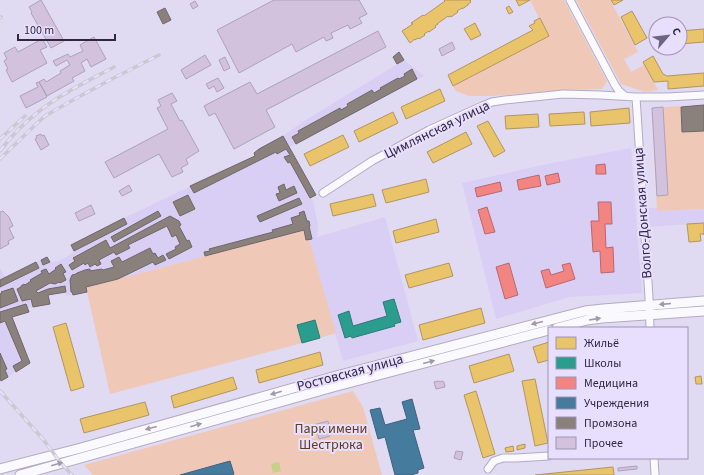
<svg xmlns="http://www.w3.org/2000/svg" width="704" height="475" font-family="'Source Sans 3',sans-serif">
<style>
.built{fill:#d9cff5}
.green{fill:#efc8b8}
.water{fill:#c4d186}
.homes{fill:#e9c46a;stroke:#b2955f}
.schools{fill:#2a9d8f;stroke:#2c7a78}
.health{fill:#f28482;stroke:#b8686f}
.public{fill:#457b9d;stroke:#3f6282}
.industry{fill:#8a817c;stroke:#6f666b}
.building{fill:#d2c2de;stroke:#aea2b9}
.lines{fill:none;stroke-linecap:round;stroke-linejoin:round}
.street-casing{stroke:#b2abc3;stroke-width:9}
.secondary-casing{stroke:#b2abc3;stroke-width:11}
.street{stroke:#faf9fd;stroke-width:7}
.secondary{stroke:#faf9fd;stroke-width:9}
.rail-casing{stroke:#cbc9d0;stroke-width:3.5}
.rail{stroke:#e8dffe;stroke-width:2;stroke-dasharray:6;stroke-linecap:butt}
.oneway{fill:#9f9aaa}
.labels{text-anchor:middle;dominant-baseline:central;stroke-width:4;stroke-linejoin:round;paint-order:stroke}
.street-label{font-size:14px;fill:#302744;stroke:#e8dffe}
.park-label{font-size:14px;fill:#613b1c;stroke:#e8dffe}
</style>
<rect width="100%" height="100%" fill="#e0daf2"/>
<path class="built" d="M 404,60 L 424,76 L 290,147 L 316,195 L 311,198 L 313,201 L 318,225 L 317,237 L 385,217 L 418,341 L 343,361 L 309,240 L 306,240 L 303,230 L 118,279 L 87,287 L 87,292 L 66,296 L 65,292 L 49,295 L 50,304 L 28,308 L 29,312 L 12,317 L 30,363 L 1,381 L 0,379 L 0,268 L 5,277 L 47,257 L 50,262 L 58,261 L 70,255 L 74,251 L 71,245 L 124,218 L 254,156 L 254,153 L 259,149 L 283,136 L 301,123 Z
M 631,148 L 642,293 L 569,297 L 496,319 L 462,183 L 547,164 Z
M 647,208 L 657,208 L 657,211 L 704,209 L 704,223 L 649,227 Z"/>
<path class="green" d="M 530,0 L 564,0 L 607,81 L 602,89 L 566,90 L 491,96 L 469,96 L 456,91 L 453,86 L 548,36 Z
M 576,0 L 610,0 L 638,52 L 624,59 L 631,72 L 644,65 L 658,90 L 645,92 L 621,84 L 611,65 Z
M 704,105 L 704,209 L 657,211 L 652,108 L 680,106 L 681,107 Z
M 304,230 L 306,240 L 309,239 L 336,333 L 302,343 L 110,394 L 86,287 L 118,279 Z
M 353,391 L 363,407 L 382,475 L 93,475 L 84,465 Z"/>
<path class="water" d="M 279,462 L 281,471 L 273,473 L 271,464 Z"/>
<path class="homes" d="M 444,0 L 471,0 L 470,1 L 471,2 L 468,4 L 468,5 L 462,9 L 462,8 L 457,11 L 458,12 L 451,17 L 451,16 L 448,17 L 448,16 L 437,24 L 438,24 L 435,26 L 436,27 L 429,32 L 429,31 L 424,34 L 425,35 L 419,39 L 418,38 L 415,40 L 415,39 L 410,43 L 402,31 L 413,24 L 411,23 L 423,15 L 424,16 L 445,1 Z
M 516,0 L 530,0 L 519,6 Z
M 611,0 L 623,0 L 614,5 Z
M 509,6 L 513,12 L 509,14 L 506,8 Z
M 632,11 L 647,38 L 635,45 L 621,17 Z
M 540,18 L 549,36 L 453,86 L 448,75 L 533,30 L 529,26 L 535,23 L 534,21 Z
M 475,23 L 481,35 L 471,40 L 464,29 Z
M 704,29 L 704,42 L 680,44 L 680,31 Z
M 653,56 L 663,74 L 667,76 L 704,73 L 704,86 L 668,89 L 668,81 L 654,82 L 643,62 Z
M 440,89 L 445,101 L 406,119 L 401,107 Z
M 629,108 L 630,123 L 591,126 L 590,112 Z
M 393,112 L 398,123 L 359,142 L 354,131 Z
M 584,112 L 585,124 L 550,126 L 549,114 Z
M 538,114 L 539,127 L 506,129 L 505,116 Z
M 488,121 L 505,151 L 494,157 L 477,126 Z
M 466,132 L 472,144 L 433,163 L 427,152 Z
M 343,135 L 349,147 L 310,166 L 304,154 Z
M 426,179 L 429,192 L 386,203 L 382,190 Z
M 373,194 L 376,206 L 333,216 L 330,204 Z
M 436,219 L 439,232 L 396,243 L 393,231 Z
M 704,223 L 704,235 L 704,234 L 700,234 L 701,241 L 689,242 L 687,224 Z
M 449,263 L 453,276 L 409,288 L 405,275 Z
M 481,308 L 485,323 L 423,340 L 419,325 Z
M 66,323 L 84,387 L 71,391 L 53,327 Z
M 549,342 L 549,360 L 538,363 L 533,347 Z
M 320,352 L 323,365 L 259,383 L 256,370 Z
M 509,354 L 514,371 L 474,383 L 469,366 Z
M 701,376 L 702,384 L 696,384 L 695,377 Z
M 233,377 L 237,389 L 174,408 L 171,396 Z
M 535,379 L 548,443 L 535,446 L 522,381 Z
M 476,391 L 495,454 L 483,458 L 464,395 Z
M 145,402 L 149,415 L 84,433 L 80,419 Z
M 525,444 L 525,448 L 517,450 L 517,446 Z
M 513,446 L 514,451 L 506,452 L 505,448 Z
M 613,467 L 614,475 L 535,475 Z"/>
<path class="schools" d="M 394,299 L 401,322 L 394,324 L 395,326 L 352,338 L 351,336 L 345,338 L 338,315 L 349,311 L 353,326 L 387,316 L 383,302 Z
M 315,320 L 320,338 L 302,343 L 297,325 Z"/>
<path class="health" d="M 605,164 L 606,174 L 596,174 L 596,165 Z
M 558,173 L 560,182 L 547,185 L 545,176 Z
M 539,175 L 541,186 L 519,190 L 517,180 Z
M 500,182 L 502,191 L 477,197 L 475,188 Z
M 598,202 L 611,202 L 612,224 L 605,224 L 606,248 L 613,247 L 614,272 L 601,273 L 600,251 L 593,252 L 591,221 L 599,221 Z
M 487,207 L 495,232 L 485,234 L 478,210 Z
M 509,263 L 518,295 L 505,299 L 496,267 Z
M 570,263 L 575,279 L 546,288 L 541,271 L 549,269 L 551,275 L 564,271 L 562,265 Z"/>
<path class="public" d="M 412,399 L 420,429 L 413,430 L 424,468 L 418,470 L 418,473 L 411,475 L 395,475 L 385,437 L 378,439 L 370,410 L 380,408 L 385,425 L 407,419 L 402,402 Z
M 230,461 L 234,474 L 230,475 L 180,475 Z"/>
<path class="industry" d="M 165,8 L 171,20 L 163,24 L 157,12 Z
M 399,52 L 404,60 L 397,64 L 393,57 Z
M 412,69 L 417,79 L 296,144 L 292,137 L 299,133 L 298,131 L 340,108 L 341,110 L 348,106 L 347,104 L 372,90 L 374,93 L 381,89 L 380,88 L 398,78 L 399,79 L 405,76 L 404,74 Z
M 704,105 L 704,131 L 682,132 L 681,107 Z
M 283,136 L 316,195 L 310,198 L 290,162 L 288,163 L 284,157 L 290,155 L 286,149 L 277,154 L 276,152 L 194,193 L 190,186 L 255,156 L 254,153 L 259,149 Z
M 284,184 L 286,190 L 294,186 L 297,193 L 279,201 L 276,194 L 280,193 L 278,187 Z
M 188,195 L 195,209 L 180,216 L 173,202 Z
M 299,198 L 302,204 L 260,222 L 257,216 Z
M 158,211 L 161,216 L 114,242 L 111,237 Z
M 304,211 L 307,221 L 309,221 L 310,226 L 309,226 L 312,239 L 306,240 L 304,230 L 205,256 L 204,252 L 210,251 L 209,249 L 273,232 L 272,230 L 293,224 L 291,218 L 300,215 L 299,213 Z
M 170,216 L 179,221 L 181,225 L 179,226 L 187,241 L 189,240 L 192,247 L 169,259 L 166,254 L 176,249 L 175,247 L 180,244 L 176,235 L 172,237 L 167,226 L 128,245 L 130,248 L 116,255 L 114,252 L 99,260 L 101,264 L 97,266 L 95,264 L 90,267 L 88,263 L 85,265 L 84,263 L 72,270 L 69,265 L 75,261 L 73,258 L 106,240 L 110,248 Z
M 124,218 L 127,224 L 74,251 L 71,245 Z
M 150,248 L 153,254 L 155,253 L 158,258 L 163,255 L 166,260 L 155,265 L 153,262 L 118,279 L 86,287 L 87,292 L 73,295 L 72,292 L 71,292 L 70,280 L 72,275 L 76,274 L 77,273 L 85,270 L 90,269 L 90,271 L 102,269 L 103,270 L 114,267 L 111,261 L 119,257 L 122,262 Z
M 47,257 L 50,262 L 43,265 L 41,260 Z
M 36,262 L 39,268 L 0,287 L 0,280 Z
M 61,264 L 66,272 L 63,273 L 66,280 L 60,283 L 59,282 L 55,284 L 50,283 L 36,291 L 38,293 L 48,289 L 65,286 L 66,292 L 48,295 L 50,304 L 33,307 L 31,299 L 22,301 L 17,289 L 21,287 L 21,286 L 24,284 L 25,285 L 31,281 L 30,280 L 42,273 L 41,271 L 46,269 L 49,274 L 56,269 L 55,268 Z
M 13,288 L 18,301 L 0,308 L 0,294 L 2,293 L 1,292 Z
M 26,304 L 29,312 L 12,317 L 30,363 L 16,372 L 13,366 L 22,361 L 5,321 L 0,323 L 0,312 Z
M 0,353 L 7,369 L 5,370 L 8,377 L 1,381 L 0,379 Z"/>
<path class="building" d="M 41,0 L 64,41 L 51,48 L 31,13 L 32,12 L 29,7 Z
M 274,0 L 359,0 L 367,14 L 359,18 L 362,23 L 350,29 L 348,25 L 331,33 L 333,38 L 326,41 L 324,37 L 296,52 L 292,44 L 239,73 L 217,30 Z
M 195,1 L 198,6 L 193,9 L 190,4 Z
M 378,31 L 386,47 L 266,110 L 275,127 L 234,149 L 215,113 L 209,116 L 204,106 L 250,82 L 257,94 Z
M 94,37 L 106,59 L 91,67 L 87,59 L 81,63 L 85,71 L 72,78 L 74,81 L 47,96 L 39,82 L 44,79 L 46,82 L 61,73 L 60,71 L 70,65 L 67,60 L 56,66 L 53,61 L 68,54 L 70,57 L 83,51 L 80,45 Z
M 42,39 L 47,47 L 40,50 L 47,63 L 12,82 L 6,70 L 8,69 L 4,61 L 7,59 L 4,53 L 15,47 L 18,52 Z
M 452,42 L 455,49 L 442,56 L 439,49 Z
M 205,55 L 211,65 L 186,79 L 181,70 Z
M 225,57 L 230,68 L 224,71 L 219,60 Z
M 218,78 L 224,88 L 217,92 L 214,86 L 209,89 L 206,84 Z
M 39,82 L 47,97 L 26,108 L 20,96 L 38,87 L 36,83 Z
M 172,93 L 177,101 L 171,104 L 180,121 L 182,120 L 199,151 L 186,159 L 188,164 L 181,168 L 183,172 L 172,177 L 159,154 L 114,178 L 105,162 L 168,129 L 157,108 L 161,106 L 158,100 Z
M 663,107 L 668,195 L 657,196 L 652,108 Z
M 41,134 L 42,136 L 44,135 L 49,145 L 41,150 L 35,139 L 37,138 L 36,136 Z
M 129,185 L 132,191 L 122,196 L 119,191 Z
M 91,205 L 95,214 L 79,221 L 75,213 Z
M 3,211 L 9,217 L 13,226 L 9,228 L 14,238 L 8,241 L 9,244 L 0,249 L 0,212 Z
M 439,381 L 440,382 L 442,381 L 444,382 L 445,387 L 436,389 L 434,382 Z
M 328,421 L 331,433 L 329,433 L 330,436 L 319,439 L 318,434 L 316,435 L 313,425 Z
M 456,451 L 463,452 L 461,460 L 454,458 Z
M 637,466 L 637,469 L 618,471 L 618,468 Z"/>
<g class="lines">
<defs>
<path id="street" d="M 570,0 L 615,85 L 619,91 L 625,96
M 636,97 L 649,298 L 650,328
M 323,193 L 372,161 L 429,130 L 482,106 L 492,102 L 505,100 L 563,94 L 600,95 L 636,97 L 667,97 L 704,95
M 654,458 L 655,475
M 488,469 L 494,461 L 503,458 L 516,458 L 549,456"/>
<path id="secondary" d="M 557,328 L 587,320 L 602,318 L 704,311
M 0,469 L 81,448 L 336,376 L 585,311 L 603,309 L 704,301
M 20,475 L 333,387 L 549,330"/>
</defs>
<use href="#street" class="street-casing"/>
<use href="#secondary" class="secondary-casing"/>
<use href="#street" class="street"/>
<use href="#secondary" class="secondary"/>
<defs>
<path id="rail" d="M 0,18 L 1,17
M 0,139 L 25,116
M 0,151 C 12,135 26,121 42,109 C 64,92 90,80 114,67
M 0,159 L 31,129 L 45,116 L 73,100 L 108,81 L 159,55
M 0,391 L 42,438 L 61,463 L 72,475"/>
</defs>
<use href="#rail" class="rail-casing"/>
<use href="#rail" class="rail"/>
</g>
<defs><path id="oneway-solid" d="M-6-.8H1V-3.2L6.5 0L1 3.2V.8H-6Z"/></defs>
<g class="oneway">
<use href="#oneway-solid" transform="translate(665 304) rotate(175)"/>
<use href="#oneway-solid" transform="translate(595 319) rotate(-9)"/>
<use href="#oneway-solid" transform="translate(537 323) rotate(166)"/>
<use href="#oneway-solid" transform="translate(429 362) rotate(-15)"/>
<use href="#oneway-solid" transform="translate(276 393) rotate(164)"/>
<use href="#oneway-solid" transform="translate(196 425) rotate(-16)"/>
<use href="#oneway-solid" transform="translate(151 428) rotate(165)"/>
<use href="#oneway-solid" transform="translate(57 464) rotate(-16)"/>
</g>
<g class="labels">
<g class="street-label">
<text transform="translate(437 130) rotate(-26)">Цимлянская улица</text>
<text transform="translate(643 213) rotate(-94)">Волго-Донская улица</text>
<text transform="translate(350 373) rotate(-15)">Ростовская улица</text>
</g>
<g class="park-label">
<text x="331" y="429">Парк имени<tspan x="331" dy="16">Шестрюка</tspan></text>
</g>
</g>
<rect x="548" y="327" width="140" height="132" fill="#e8dffe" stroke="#9e95b4"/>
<rect x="556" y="337" width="20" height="12" fill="#e9c46a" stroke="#9e95b4"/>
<text x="584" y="347" font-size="12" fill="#302744">Жильё</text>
<rect x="556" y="357" width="20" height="12" fill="#2a9d8f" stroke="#9e95b4"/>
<text x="584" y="367" font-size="12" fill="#302744">Школы</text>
<rect x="556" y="377" width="20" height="12" fill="#f28482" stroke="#9e95b4"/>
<text x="584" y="387" font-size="12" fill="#302744">Медицина</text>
<rect x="556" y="397" width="20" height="12" fill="#457b9d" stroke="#9e95b4"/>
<text x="584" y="407" font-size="12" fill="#302744">Учреждения</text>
<rect x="556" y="417" width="20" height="12" fill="#8a817c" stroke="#9e95b4"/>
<text x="584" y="427" font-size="12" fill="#302744">Промзона</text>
<rect x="556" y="437" width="20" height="12" fill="#d2c2de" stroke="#9e95b4"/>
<text x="584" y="447" font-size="12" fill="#302744">Прочее</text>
<g transform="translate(668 36) rotate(62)"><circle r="19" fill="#e8dffe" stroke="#9e95b4"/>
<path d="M0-3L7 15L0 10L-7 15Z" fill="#6e6681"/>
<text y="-6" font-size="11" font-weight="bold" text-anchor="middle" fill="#302744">С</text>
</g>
<path d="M18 34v6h97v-6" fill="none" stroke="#302744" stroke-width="2"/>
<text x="24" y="34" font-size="12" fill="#302744" stroke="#e8dffe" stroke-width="3" paint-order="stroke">100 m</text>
</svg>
